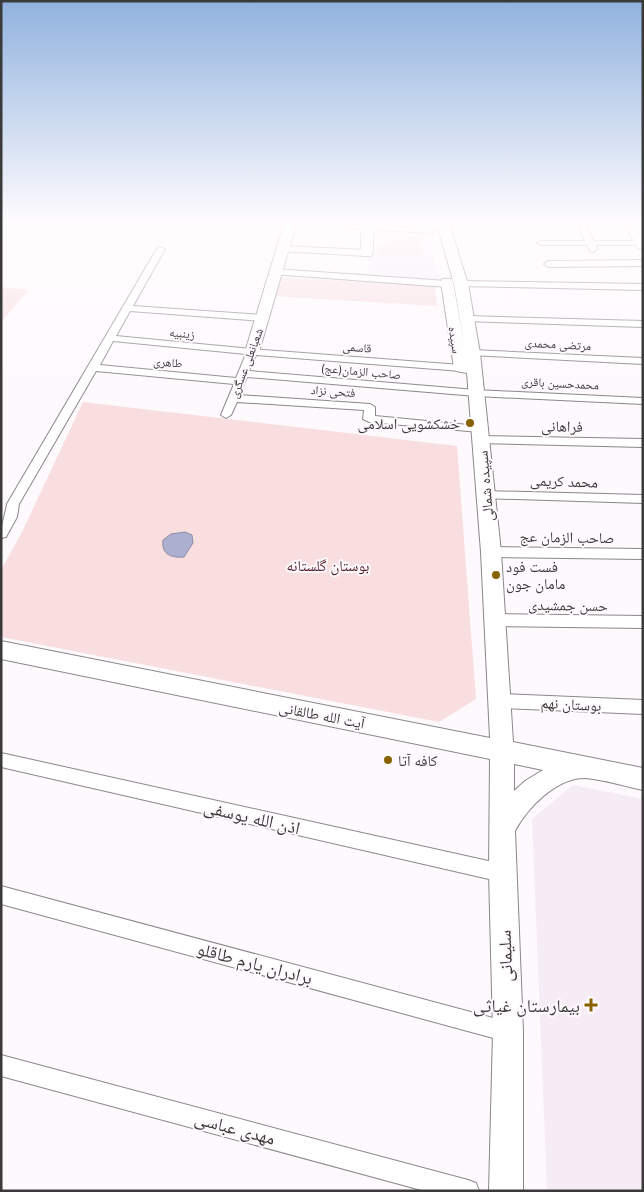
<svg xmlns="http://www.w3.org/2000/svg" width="644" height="1192" font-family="Mulish,'Noto Naskh Arabic',sans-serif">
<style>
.built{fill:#f6ecf6}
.green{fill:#f9dee0}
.water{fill:#adafd0;stroke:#8b8ca3}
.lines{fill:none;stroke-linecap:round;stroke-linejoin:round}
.street-casing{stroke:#8b878a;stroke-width:2}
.secondary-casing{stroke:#8b878a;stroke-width:2}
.street{fill:#fff;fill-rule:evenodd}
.secondary{fill:#fff;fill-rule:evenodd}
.poi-dot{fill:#886100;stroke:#fef9fd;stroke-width:2}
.labels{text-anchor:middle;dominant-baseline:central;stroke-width:4;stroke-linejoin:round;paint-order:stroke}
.far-street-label{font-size:12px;fill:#3b3a3b;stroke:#fef9fd}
.poi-label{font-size:15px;fill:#3b3a3b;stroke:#fef9fd;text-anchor:start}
.street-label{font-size:15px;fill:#3b3a3b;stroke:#fef9fd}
.park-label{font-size:15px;fill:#4c1a22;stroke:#fef9fd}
.near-street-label{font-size:18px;fill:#3b3a3b;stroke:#fef9fd}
.near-poi-label{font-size:18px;fill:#3b3a3b;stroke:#fef9fd;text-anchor:end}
</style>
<rect width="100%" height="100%" fill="#fef9fd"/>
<path class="built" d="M 372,230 L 426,233 L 440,280 L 368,277 Z
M 573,785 L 643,799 L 643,1191 L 547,1191 L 532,819 Z"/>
<path class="green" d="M 387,234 L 419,235 L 422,257 L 378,255 L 379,244 L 386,244 Z
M 276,277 L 435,286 L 437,306 L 271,296 Z
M 1,287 L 29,290 L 1,322 Z
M 83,402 L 457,446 L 476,699 L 439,722 L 1,637 L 1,570 L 22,532 Z"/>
<path class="water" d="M 185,532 L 192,535 L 193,543 L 184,557 C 172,558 161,555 163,540 L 171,534 Z"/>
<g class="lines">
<defs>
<path id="street" d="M 308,224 L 355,224 L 433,229 L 437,231 L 433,233 L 312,226 Z
M 578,224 L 586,224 L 593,241 L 641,241 L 643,245 L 596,245 L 597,249 L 593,252 L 590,251 L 587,245 L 541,245 L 537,243 L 541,241 L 585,241 Z
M 283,246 L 367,250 L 371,253 L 367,256 L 280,251 L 279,249 Z
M 158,247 L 165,249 L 133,306 L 262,315 L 267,318 L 262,321 L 130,311 L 116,336 L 252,349 L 461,365 L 466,368 L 461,371 L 256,355 L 249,371 L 476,390 L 643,398 L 643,404 L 476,396 L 247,377 L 239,395 L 370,404 L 375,407 L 375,416 L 479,426 L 485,429 L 479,432 L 369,422 L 363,419 L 364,410 L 237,402 L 231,415 L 226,418 L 221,415 L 234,384 L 96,371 L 19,504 L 17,517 L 6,537 L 1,538 C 1,526 5,516 7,504 ZM 113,341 L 246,354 L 236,378 L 100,365 Z
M 643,260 L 643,266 L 548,267 L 544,264 L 548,261 Z
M 275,269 L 447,281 L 451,284 L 447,287 L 272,274 L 271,272 Z
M 461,281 L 643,284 L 643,290 L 458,286 L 457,284 Z
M 467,316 L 643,321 L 643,327 L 464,321 L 462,319 Z
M 473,350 L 643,358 L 643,364 L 469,355 L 469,351 Z
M 481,436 L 643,439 L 643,447 L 477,443 L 475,440 L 477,437 Z
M 485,491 L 643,495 L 643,503 L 481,498 L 479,495 L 481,492 Z
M 491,547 L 643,549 L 643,559 L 491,557 L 486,555 L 484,552 L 486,549 Z
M 494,614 L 643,616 L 643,628 L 494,626 L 489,624 L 487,620 L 489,616 Z
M 500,694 L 643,700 L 643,714 L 500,708 L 495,706 L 492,701 L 495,696 Z
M 1,753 L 502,864 L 508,867 L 511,873 L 508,879 L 502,882 L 1,767 Z
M 1,886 L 508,1022 L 515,1025 L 518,1032 L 515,1039 L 508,1042 L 1,904 Z
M 1,1055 L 468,1180 L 476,1183 L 479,1191 L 425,1191 L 1,1076 Z"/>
<path id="secondary" d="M 284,224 L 296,224 L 259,352 L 257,355 L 247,355 L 245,352 Z
M 361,224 L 373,224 L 373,253 L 371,256 L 363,256 L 361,253 Z
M 437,224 L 449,224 L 468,284 L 480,353 L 501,552 L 513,742 L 643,768 L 643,790 C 624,786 605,780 586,778 C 557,777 527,808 515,831 L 523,1032 L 523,1191 L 489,1191 L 493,1032 L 489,873 L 490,759 L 1,659 L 1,641 L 490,738 L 481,552 L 467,373 L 456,371 L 454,368 L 441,282 L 442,279 L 452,279 L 453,282 L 464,343 L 454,284 ZM 514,764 L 543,770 L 525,781 L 514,791 Z
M 625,224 L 637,224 L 643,235 L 643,251 L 637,247 Z"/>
</defs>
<use href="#street" class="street-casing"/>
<use href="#secondary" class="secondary-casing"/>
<use href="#street" class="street"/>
<use href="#secondary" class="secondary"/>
</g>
<linearGradient id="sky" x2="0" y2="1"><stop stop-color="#90b2de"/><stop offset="0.57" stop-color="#fffcfe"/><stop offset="1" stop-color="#fffcfe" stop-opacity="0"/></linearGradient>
<rect width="644" height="391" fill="url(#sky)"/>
<g class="poi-dot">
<circle cx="470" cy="423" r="5"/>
<circle cx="496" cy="575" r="5"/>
<circle cx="388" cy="760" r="5"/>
<path d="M588.5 997.5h5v5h5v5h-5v5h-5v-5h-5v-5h5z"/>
</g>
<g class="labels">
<g class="far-street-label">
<text transform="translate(182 333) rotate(5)">زینبیه</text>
<text transform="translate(455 340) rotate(81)">سپیده</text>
<text transform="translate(558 344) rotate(3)">مرتضی محمدی</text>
<text transform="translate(357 347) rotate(4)">قاسمی</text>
<text transform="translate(168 362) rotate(5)">طاهری</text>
<text transform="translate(246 363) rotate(-69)">شعبانعلی عسگری</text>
<text transform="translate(361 371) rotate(5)">صاحب الزمان(عج)</text>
<text transform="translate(560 383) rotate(3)">محمدحسین باقری</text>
<text transform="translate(333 391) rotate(4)">فتحی نزاد</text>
</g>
<g class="poi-label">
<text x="460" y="423" text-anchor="end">خشکشویی اسلامی</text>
<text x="506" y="566">فست فود<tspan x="506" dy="17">مامان جون</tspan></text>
<text x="398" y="760">کافه آتا</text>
</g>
<g class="street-label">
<text transform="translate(562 426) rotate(1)">فراهانی</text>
<text transform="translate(564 481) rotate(2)">محمد کریمی</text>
<text transform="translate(485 486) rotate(-95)">سپیده شمالی</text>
<text transform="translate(567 537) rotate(1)">صاحب الزمان عج</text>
<text transform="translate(568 605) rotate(1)">حسن جمشیدی</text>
<text transform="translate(571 704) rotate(3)">بوستان نهم</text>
<text transform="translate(322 715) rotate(11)">آیت الله طالقانی</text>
</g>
<g class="park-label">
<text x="328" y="565">بوستان گلستانه</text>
</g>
<g class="near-street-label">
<text transform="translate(252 817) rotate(13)">اذن الله یوسفی</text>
<text transform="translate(505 956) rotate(-92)">سلیمانی</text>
<text transform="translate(255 963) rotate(15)">برادران یارم طاقلو</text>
<text transform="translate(235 1128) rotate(15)">مهدی عباسی</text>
</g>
<g class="near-poi-label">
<text x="580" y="1005">بیمارستان غیاثی</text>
</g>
</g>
<rect width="644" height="1192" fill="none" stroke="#3b3a3b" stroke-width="5"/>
</svg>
